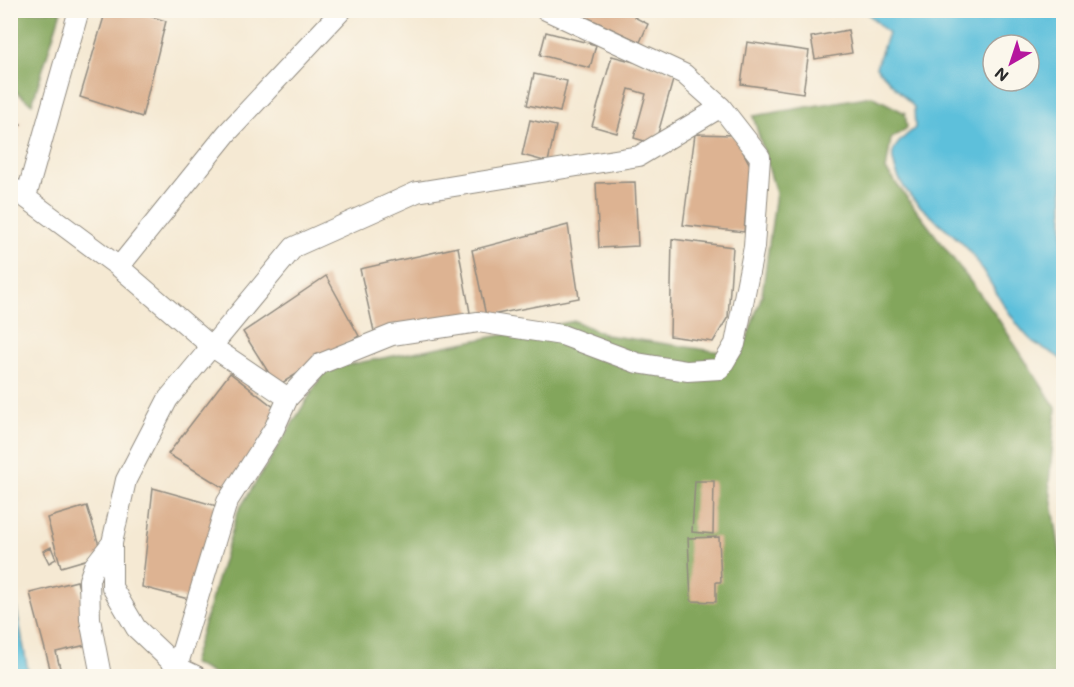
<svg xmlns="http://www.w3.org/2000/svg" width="1074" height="687" font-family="Mali,sans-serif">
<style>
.forest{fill:#83a65c;stroke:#576844;stroke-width:1.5}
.water{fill:#5dc0db;stroke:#447683;stroke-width:1.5;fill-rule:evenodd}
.building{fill:#ddb392}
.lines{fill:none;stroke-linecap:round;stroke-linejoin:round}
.minor-casing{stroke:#908a7f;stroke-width:22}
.minor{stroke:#fff;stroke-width:20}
</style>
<rect width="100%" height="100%" fill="#fbf7ec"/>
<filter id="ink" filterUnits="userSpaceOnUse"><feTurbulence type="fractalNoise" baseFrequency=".0167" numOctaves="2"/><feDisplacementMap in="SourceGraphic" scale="12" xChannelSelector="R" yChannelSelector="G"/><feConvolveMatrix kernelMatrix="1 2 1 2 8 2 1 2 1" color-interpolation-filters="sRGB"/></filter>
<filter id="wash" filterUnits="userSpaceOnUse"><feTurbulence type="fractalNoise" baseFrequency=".008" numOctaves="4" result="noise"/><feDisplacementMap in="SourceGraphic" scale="24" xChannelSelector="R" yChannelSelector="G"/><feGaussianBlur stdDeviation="1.35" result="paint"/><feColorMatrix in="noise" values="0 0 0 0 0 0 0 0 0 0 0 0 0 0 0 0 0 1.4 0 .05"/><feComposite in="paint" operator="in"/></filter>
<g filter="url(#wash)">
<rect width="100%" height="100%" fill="#f5e9d3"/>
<path class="forest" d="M 10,11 L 61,11 L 32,104 L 11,88 Z
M 872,96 L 905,113 L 907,128 L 891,139 L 886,170 L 995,314 L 1056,408 L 1049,483 L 1063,570 L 1063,676 L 217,676 L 192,663 L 238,511 L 326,369 L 575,321 L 606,335 L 741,355 L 762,295 L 776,193 L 753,116 Z"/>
<path class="water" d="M 865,11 L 1063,11 L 1063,361 C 1054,352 1042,349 1032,341 C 1014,325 991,283 977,261 C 953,224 902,208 893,160 C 890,146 906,136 915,128 L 914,107 L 876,67 L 888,33 ZM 993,45 L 1029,45 L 1029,81 L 993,81 Z
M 10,572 L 29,676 L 11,676 Z"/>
<g id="blocks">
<path class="building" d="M 106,10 L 128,10 L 166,21 L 142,117 L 80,97 Z
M 571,10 L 637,10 L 634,17 L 648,24 L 640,42 Z
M 848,30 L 852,53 L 815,59 L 811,37 Z
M 546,32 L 596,45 L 590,68 L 540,55 Z
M 747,42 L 809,51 L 803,93 L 741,84 Z
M 612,56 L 675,73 L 655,144 L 634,138 L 646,94 L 629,89 L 617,133 L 592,126 Z
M 534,74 L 567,81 L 560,112 L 527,105 Z
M 10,115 L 21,124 L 10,138 Z
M 530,120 L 556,126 L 548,162 L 522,155 Z
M 695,134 L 734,135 L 750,165 L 744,232 L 683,225 Z
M 635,182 L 638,246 L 599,248 L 596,183 Z
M 568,225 L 579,298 L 486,316 L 472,250 Z
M 672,239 L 733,247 L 728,317 L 713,342 L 670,336 Z
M 458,247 L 471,318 L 375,336 L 360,269 Z
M 326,276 L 359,336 L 277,386 L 243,332 Z
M 230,373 L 280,412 L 227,490 L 168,454 Z
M 695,481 L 714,481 L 713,534 L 692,532 Z
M 153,488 L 217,506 L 196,601 L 142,587 Z
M 87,506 L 102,555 L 61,567 L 47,518 Z
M 719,537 L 721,582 L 716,582 L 716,602 L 691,601 L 688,538 Z
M 51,547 L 56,559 L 49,563 L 43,551 Z
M 77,581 L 91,635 L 86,645 L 56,652 L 62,676 L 52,676 L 30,593 Z"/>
</g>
</g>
<g filter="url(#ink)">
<use href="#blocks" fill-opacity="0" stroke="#908a7f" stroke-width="1.5"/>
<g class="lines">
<defs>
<path id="minor" d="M 10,186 L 119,267 L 211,346 L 288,398
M 26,197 L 79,10
M 119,267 L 227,133 L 342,10
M 112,543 L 112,587 L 136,628 L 177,667 L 196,676
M 177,667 L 227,502 L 274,429 L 288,398 L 320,364 L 392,335 L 478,322 L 562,335 L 637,363 L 687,371 L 720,369 L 735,344 L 754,247 L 760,157 L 721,107 L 684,74 L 546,10
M 101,676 L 90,619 L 89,580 L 94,566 L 112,543 L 126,480 L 168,399 L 294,247 L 417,192 L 639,156 L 721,107"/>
</defs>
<use href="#minor" class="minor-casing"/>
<use href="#minor" class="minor"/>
</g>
</g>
<rect width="1074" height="687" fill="none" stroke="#fbf7ec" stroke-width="36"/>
<g transform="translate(1011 63) rotate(219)"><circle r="28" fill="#fbf7ec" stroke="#a8a59f" stroke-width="1.5"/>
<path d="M0-4.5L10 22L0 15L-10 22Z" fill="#b5179e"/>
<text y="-9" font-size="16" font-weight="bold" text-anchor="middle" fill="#2b2b2b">N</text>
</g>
</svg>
